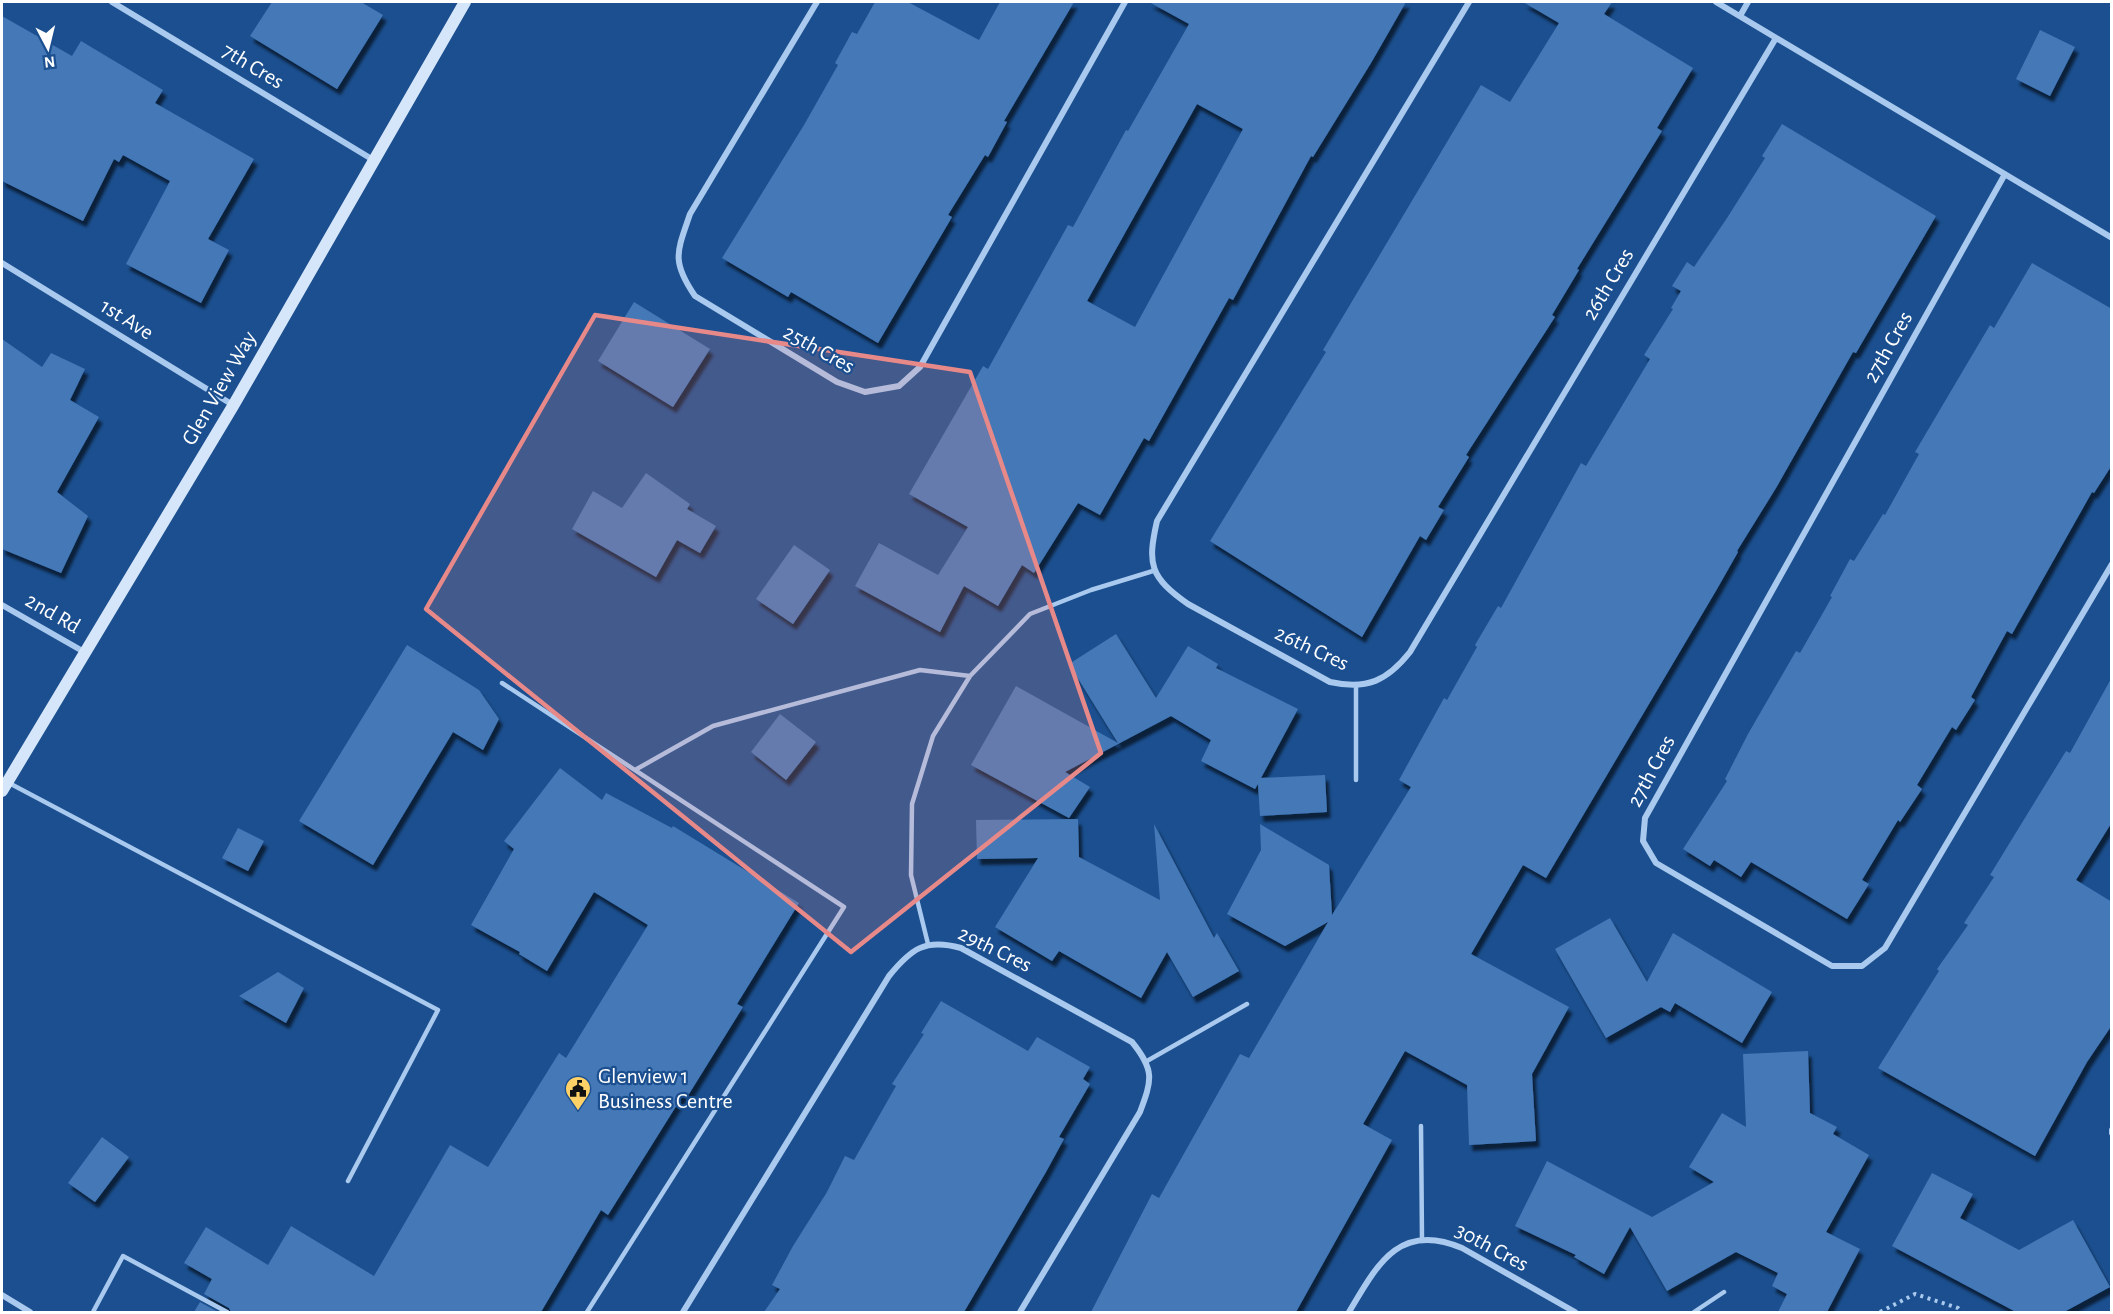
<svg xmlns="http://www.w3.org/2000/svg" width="2113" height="1314" font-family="'Alegreya Sans',sans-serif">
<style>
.building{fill:#4478b7;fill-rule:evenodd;filter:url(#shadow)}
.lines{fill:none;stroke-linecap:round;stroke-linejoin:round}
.path{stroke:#a9c9ee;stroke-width:4;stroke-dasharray:3 4.5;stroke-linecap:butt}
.lane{stroke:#a9c9ee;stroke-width:4.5}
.street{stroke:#a9c9ee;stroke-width:6}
.secondary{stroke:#d6e6fa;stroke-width:12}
.marked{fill:#e88989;fill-opacity:0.2;stroke:#e88989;stroke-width:4.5;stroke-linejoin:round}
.labels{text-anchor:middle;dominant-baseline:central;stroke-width:4.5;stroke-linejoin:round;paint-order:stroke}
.street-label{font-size:22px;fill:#fff;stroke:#1b4f8f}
.poi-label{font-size:22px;fill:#fff;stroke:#1b4f8f;text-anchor:start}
</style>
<defs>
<filter id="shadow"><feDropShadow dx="3.5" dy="6" stdDeviation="1.5" flood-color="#0009"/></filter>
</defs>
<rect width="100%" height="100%" fill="#1b4f8f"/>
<path class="building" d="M 272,2 L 361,2 L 383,15 L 337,89 L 250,36 Z
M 875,2 L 908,2 L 979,40 L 1000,2 L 1074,2 L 1004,121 L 1007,122 L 988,157 L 985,155 L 948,215 L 952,217 L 878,343 L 791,292 L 788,297 L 722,258 L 804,125 L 838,65 L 835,63 L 852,32 L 857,34 Z
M 1149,2 L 1406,2 L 1371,63 L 1313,157 L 1311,156 L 1233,300 L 1229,298 L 1149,441 L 1144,438 L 1100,515 L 1078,503 L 1034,573 L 1022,565 L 998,606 L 964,586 L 940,632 L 855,586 L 879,543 L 938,575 L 968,527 L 909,494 L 983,366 L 988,369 L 1068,225 L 1073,227 L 1126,130 L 1128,131 L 1189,24 ZM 1197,104 L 1243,129 L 1135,327 L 1087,301 Z
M 1523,2 L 1612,2 L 1604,14 L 1693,68 L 1657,128 L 1662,131 L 1577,269 L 1579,270 L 1552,315 L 1555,317 L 1466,455 L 1469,457 L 1438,507 L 1444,510 L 1426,540 L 1420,536 L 1362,637 L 1210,541 L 1326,352 L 1323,350 L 1481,85 L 1510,102 L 1559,23 Z
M 2,16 L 72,56 L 81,41 L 163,90 L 155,103 L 254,159 L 208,239 L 229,250 L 201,303 L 126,264 L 170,181 L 123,155 L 119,162 L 114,159 L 83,221 L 2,181 Z
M 2040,30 L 2075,47 L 2050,96 L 2016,79 Z
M 1782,124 L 1936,216 L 1856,353 L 1853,352 L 1776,488 L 1737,551 L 1738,552 L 1717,589 L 1546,878 L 1523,865 L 1471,954 L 1569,1007 L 1532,1074 L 1536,1141 L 1469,1145 L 1467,1085 L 1405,1051 L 1363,1124 L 1392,1140 L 1296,1312 L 1091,1312 L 1152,1194 L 1159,1198 L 1240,1054 L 1249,1058 L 1328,922 L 1285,946 L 1227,914 L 1261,850 L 1260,824 L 1329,865 L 1332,915 L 1411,787 L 1399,780 L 1444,698 L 1447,700 L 1477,647 L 1475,645 L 1498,606 L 1501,608 L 1581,463 L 1586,466 L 1650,359 L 1644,355 L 1673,309 L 1671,308 L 1681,291 L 1672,286 L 1687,262 L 1694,267 L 1727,218 L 1765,158 L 1762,156 Z
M 2032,263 L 2112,309 L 2112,465 L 2094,493 L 2092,492 L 2012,634 L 2007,631 L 1971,697 L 1975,700 L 1956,730 L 1952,727 L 1917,785 L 1922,789 L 1900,822 L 1898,820 L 1862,880 L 1869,884 L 1847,919 L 1751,862 L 1741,877 L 1714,860 L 1710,866 L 1683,849 L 1727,781 L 1725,779 L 1748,734 L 1796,651 L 1800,653 L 1832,597 L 1830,596 L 1850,559 L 1854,561 L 1883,514 L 1885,515 L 1919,454 L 1915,452 L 1961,374 L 1990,325 L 1994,328 Z
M 634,302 L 710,349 L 673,407 L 598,361 Z
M 2,339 L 42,367 L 51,353 L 85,369 L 70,400 L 99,417 L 57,492 L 88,516 L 61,573 L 2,549 Z
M 646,473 L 690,504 L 687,509 L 716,526 L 700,553 L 677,540 L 656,577 L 572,529 L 593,491 L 622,508 Z
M 794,545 L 830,570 L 793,624 L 756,599 Z
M 1116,634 L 1156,698 L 1188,646 L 1218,664 L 1216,668 L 1298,709 L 1261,778 L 1325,775 L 1327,812 L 1260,816 L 1258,784 L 1255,789 L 1201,761 L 1211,740 L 1171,716 L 1065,772 L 1090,787 L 1069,818 L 971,765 L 1016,686 L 1118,743 L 1069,664 Z
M 407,645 L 479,690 L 499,719 L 483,750 L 453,732 L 373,865 L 299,821 Z
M 2112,677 L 2112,822 L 2076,880 L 2112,902 L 2112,1025 L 2087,1062 L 2035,1156 L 1878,1068 L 1939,971 L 1937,969 L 1968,925 L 1964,923 L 1994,877 L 1990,875 L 2066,751 L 2070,753 Z
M 780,714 L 816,742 L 786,780 L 751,752 Z
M 560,768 L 602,800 L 606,793 L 672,828 L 673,826 L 799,903 L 737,1004 L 743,1007 L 689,1094 L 685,1092 L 608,1215 L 601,1210 L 541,1312 L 231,1312 L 229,1308 L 204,1294 L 212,1279 L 184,1263 L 206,1227 L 268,1265 L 291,1226 L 374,1276 L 450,1145 L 488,1167 L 559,1053 L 566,1058 L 648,925 L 594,892 L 547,971 L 519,954 L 520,952 L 471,925 L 514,849 L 504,841 Z
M 1078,819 L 1079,857 L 1160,900 L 1154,824 L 1214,938 L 1217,933 L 1239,971 L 1193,997 L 1167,952 L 1141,998 L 1059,951 L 1052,961 L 995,927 L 1038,858 L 977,859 L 976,820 Z
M 238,828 L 264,841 L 248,871 L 222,858 Z
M 1610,918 L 1647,982 L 1673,933 L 1772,992 L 1742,1043 L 1675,1003 L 1670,1012 L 1661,1007 L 1606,1038 L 1555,949 Z
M 278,972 L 304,988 L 286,1023 L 239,996 Z
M 941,1001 L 1028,1051 L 1037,1037 L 1090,1067 L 1083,1079 L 1090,1084 L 1059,1137 L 1064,1139 L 1046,1172 L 964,1312 L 764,1312 L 780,1289 L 772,1285 L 793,1246 L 827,1192 L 845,1156 L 854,1160 L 896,1086 L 892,1084 L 924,1034 L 921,1033 Z
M 1808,1051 L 1810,1113 L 1837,1127 L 1833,1134 L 1869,1155 L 1826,1232 L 1860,1249 L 1827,1312 L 1778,1312 L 1787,1294 L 1772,1286 L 1778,1273 L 1736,1252 L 1667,1291 L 1630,1227 L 1604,1274 L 1574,1257 L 1576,1255 L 1515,1226 L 1547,1161 L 1652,1217 L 1714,1182 L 1689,1167 L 1722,1113 L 1746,1127 L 1743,1054 Z
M 102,1137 L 129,1157 L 95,1202 L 68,1183 Z
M 1932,1173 L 1973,1194 L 1960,1218 L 2019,1250 L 2073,1220 L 2110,1287 L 2064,1312 L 2016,1312 L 1892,1246 Z
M 200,1302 L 218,1312 L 194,1312 Z"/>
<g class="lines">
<path class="path" d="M 1880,1312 L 1915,1294 L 1958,1308 L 1962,1312"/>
<path class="lane" d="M 502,683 L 844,907 L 587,1312
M 635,770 L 713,726 L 920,670 L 970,676
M 1356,780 L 1356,686
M 9,783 L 438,1010 L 348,1181
M 928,944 L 911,875 L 912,804 L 933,736 L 970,676 L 1030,614 L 1091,590 L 1153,571
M 1147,1061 L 1247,1004
M 1421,1126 L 1422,1239
M 93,1312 L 123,1256 L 227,1312
M 1694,1312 L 1724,1292"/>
<path class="street" d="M 112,2 L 375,161
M 817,2 L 690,214 C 677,252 671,261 695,296 L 837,382 L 865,392 L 899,386 L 920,367 L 1125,2
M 1469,2 L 1157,521 C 1147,565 1150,577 1188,604 L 1330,682 C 1367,690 1387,681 1410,652 L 1776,38
M 1716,2 L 2112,238
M 1740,16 L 1748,2
M 2005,174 L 1645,818 L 1643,841 L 1656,863 L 1832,966 L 1862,966 L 1885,948 L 2112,564
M 2,263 L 233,405
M 2,605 L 86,653
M 2112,1130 L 2112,1133
M 2,1295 L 30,1312
M 683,1312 L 889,976 C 911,949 925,938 961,948 L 1132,1042 C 1155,1070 1152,1080 1140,1112 L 1020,1312
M 1349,1312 C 1377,1265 1399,1221 1462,1248 L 1575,1312"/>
<path class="secondary" d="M 2,791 L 233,406 L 465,2"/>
</g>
<path class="marked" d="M 595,315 L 970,372 L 1101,753 L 851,952 L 426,609 Z"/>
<defs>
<symbol id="civic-pin" viewBox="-11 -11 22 30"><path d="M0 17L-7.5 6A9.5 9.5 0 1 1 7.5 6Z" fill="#ffd166" stroke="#1b4f8f"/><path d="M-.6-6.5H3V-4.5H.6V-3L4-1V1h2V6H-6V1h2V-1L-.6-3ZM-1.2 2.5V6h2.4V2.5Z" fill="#111"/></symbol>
</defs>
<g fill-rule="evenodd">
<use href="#civic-pin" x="563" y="1074" width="30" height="40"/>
</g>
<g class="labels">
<g class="street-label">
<text transform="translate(253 66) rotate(31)">7th Cres</text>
<text transform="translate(1608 284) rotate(-59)">26th Cres</text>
<text transform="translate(127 319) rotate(32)">1st Ave</text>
<text transform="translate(1888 347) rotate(-61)">27th Cres</text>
<text transform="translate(819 349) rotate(29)">25th Cres</text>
<text transform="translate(219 388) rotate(-60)">Glen View Way</text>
<text transform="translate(53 613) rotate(30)">2nd Rd</text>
<text transform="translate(1312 648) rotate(25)">26th Cres</text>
<text transform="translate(1651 771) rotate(-62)">27th Cres</text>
<text transform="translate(995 949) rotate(26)">29th Cres</text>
<text transform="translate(1492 1247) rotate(28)">30th Cres</text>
</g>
<g class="poi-label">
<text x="598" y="1076">Glenview 1<tspan x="598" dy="25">Business Centre</tspan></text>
</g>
</g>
<rect width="2113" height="1314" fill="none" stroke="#ffffff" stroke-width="6"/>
<g transform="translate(48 48) rotate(173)" stroke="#1b4f8f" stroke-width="4.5" paint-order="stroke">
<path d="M0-4.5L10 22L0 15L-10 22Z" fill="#ffffff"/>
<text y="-9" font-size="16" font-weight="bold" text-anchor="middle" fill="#ffffff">N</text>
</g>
</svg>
